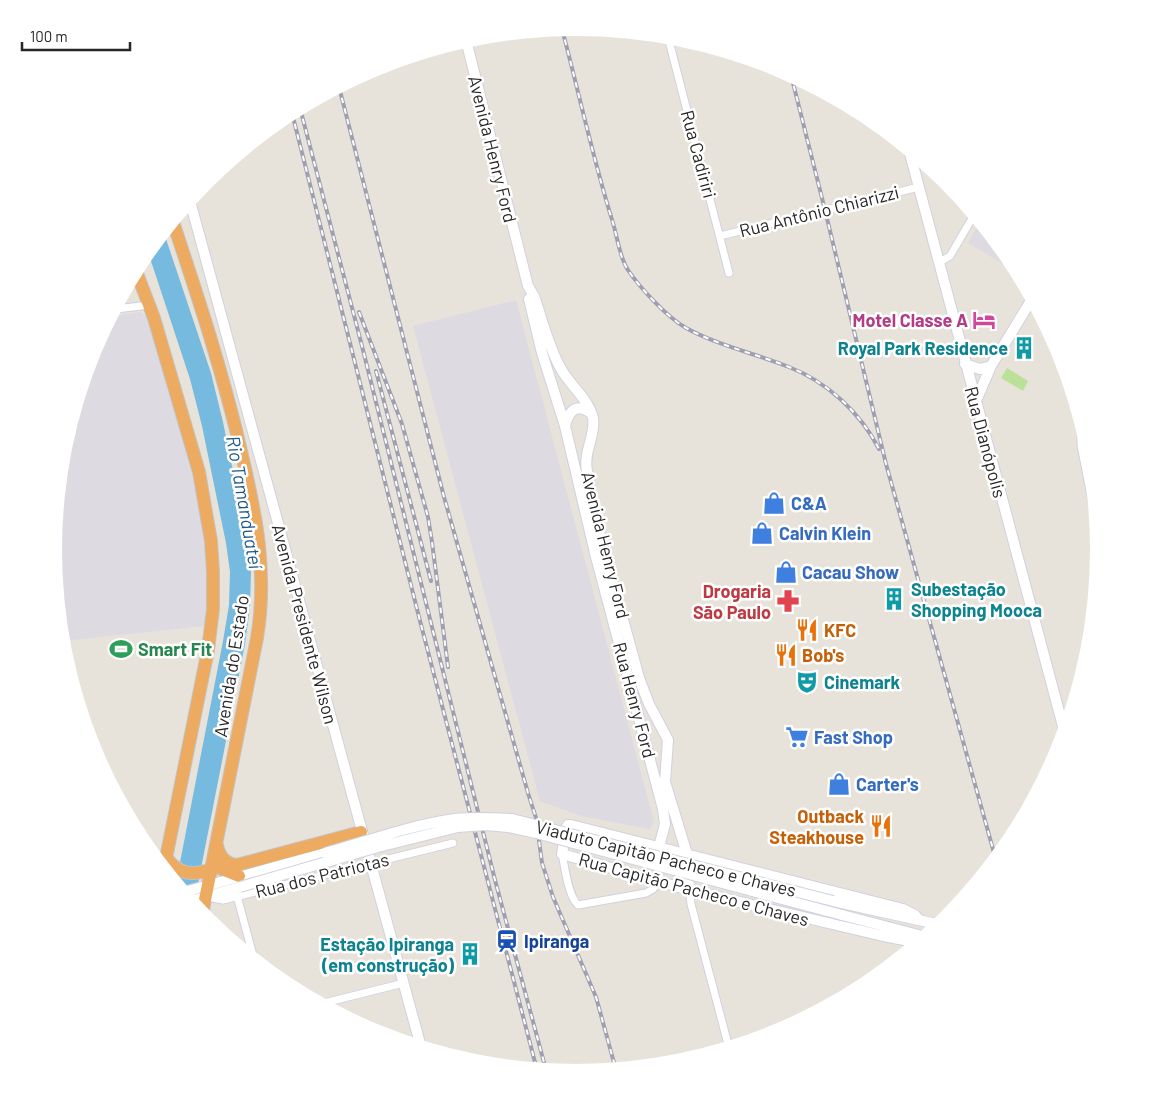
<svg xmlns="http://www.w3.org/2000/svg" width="1153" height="1101" font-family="Barlow,sans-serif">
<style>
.industrial{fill:#dddae1}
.pitch{fill:#bbe098}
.water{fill:#77bae0}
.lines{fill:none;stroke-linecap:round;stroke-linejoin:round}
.street-casing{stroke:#d0d1df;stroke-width:9}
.secondary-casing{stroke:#d0d1df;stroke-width:12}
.highway-casing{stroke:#c3c3c3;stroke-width:14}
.street{stroke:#fff;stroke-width:7}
.secondary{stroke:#fff;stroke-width:10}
.highway{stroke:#ecab61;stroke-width:12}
.rail-casing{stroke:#9e9fb0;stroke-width:4}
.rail{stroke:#fff;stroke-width:2;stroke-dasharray:5.5;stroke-linecap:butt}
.secondary-bridge-casing{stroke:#d0d1df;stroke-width:12;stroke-linecap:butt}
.secondary-bridge{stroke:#fff;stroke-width:10}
.labels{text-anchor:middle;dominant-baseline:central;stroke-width:5;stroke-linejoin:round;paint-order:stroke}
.street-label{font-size:18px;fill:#272727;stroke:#fff}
.hotel-label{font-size:18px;font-weight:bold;fill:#b23c85;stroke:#fff;text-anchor:end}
.culture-label{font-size:18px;font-weight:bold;fill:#0d838f;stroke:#fff;text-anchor:end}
.shop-label{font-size:18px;font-weight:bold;fill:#366cbe;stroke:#fff;text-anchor:start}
.health-label{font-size:18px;font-weight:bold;fill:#be3a42;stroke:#fff;text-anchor:end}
.food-label{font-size:18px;font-weight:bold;fill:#c56008;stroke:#fff;text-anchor:start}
.leisure-label{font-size:18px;font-weight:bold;fill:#27864d;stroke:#fff;text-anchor:start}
.transit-label{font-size:18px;font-weight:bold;fill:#164399;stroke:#fff;text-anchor:start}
.water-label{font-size:19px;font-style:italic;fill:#1b5887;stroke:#fff}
</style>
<rect width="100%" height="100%" fill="#e8e3da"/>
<path class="industrial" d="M 980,222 L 1012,260 L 1018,273 L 968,243 Z
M 516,300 L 654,822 L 650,829 L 581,816 L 540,801 L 413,326 Z
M 140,312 L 150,319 L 197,487 L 207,560 L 208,606 L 205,626 L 62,641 L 54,550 L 64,448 L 93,350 L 112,316 Z"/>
<path class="pitch" d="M 1007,368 L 1028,381 L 1023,391 L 1001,378 Z"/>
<path class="water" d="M 164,233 L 211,373 L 223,422 L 247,539 L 251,571 L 250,607 L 245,644 L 194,904 L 176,883 L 223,641 L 229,605 L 230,572 L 226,543 L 202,426 L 190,379 L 148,252 Z"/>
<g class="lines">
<defs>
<path id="street" d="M 668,37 L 729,273
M 720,236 L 919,187
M 940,262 L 950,256 L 974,215
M 116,309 L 149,305
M 1081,421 L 1081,445 L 1097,527
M 562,854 C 565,867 568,896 578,905 L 646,893 L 653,889 L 658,883
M 689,890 L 691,904 L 729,1048
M 237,896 L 254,959
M 207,897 L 223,900 L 453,843
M 320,1004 L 404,983"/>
<path id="secondary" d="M 466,40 L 528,286 L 534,296 C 542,319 548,345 560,367 C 569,385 589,399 593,418 C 596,435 583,452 587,471 C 598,541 621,609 639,678 L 649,704 L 668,740 L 665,782 L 687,854 L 689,890
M 909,150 L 1065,734
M 190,201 L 421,1047
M 529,299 L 542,353 L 565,426 L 596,557 L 663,809 L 665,824 L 659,847 L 658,883
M 965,364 L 980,369 L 991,366
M 975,403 L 991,366 L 1032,299
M 565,426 C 569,410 576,403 591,413
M 184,892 L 325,853
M 191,901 L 240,887
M 833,901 L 941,925
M 842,915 L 926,937
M 919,943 L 879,935 L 689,890 L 562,854 L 566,828 L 568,825 L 571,825 L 903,909 L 915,915 L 919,920"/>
<path id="highway" d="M 173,222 C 198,297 223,373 241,451 C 256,514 268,572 257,638 L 202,915
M 136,271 L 154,318 L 199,472 L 211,541 L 213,572 L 213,609 L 208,650 L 164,868
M 217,845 C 219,856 225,864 237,865 L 361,832
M 166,857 C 178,875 193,876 212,869
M 219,868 L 239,876"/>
</defs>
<use href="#street" class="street-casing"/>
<use href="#secondary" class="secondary-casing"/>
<use href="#highway" class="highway-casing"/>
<use href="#street" class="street"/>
<use href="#secondary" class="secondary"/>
<use href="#highway" class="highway"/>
<defs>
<path id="rail" d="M 562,29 C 579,93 593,159 613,223 C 617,236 620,259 628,270 C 640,288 667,317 686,328 C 719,346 754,353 789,367 C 827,382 860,412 879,449
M 791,75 L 825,210 L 886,464 L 996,860
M 339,87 L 444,497 L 528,793 L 536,818 L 542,863 L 553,897 L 596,997 L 616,1070
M 300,108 L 362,346 L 495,880 L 546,1070
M 292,113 L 419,617 L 537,1070
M 359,312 L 402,424 L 428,517 L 432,542 L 448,667
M 376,371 L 431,581"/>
</defs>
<use href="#rail" class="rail-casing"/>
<use href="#rail" class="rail"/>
<defs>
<path id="secondary-bridge" d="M 325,853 C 368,841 411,825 455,819 C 474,817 493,818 512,819 L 833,901
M 240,887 L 378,847 L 458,827 L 486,825 L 508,827 L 536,833 L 842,915"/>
</defs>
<use href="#secondary-bridge" class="secondary-bridge-casing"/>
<use href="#secondary-bridge" class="secondary-bridge"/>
</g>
<defs>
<symbol id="hotel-bare" viewBox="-9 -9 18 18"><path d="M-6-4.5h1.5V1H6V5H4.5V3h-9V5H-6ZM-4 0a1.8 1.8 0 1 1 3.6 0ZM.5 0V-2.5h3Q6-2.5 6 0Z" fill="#d1479c" stroke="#fff" stroke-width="2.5" paint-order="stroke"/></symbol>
<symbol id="building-bare" viewBox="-9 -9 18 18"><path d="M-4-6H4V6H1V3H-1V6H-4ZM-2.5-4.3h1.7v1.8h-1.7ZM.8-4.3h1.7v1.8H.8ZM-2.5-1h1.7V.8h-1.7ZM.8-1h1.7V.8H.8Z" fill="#0f9aa8" stroke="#fff" stroke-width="2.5" paint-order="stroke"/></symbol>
<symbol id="shop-bare" viewBox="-9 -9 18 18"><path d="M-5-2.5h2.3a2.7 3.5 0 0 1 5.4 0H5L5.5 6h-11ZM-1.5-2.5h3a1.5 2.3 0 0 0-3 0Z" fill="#3f7fe0" stroke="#fff" stroke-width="2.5" paint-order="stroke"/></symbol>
<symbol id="pharmacy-bare" viewBox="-9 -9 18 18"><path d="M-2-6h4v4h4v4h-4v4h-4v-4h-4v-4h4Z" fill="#e0444e" stroke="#fff" stroke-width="2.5" paint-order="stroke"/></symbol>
<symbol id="restaurant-bare" viewBox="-9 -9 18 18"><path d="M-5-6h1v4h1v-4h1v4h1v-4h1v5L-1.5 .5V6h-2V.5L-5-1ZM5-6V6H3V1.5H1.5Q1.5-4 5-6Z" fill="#e8710a" stroke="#fff" stroke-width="2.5" paint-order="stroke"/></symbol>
<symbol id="stadium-bare" viewBox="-9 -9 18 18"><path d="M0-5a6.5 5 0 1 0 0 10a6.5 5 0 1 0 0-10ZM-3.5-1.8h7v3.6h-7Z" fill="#2e9e5b" stroke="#fff" stroke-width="2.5" paint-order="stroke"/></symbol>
<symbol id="theatre-bare" viewBox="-9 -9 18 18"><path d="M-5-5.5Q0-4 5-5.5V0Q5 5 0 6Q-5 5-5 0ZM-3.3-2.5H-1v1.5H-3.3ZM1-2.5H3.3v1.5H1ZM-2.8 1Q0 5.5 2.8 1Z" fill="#0f9aa8" stroke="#fff" stroke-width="2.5" paint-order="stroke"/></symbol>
<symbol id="supermarket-bare" viewBox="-9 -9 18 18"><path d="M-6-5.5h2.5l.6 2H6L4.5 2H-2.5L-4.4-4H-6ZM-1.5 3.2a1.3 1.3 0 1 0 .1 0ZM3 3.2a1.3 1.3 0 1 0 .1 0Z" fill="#3f7fe0" stroke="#fff" stroke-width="2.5" paint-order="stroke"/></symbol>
<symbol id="station-bare" viewBox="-9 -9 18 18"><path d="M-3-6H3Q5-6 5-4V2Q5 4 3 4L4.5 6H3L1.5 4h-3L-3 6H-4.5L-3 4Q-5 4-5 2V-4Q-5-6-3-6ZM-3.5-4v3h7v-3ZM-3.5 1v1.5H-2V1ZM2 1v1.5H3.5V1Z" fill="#1a4fb4" stroke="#fff" stroke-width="2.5" paint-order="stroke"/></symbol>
</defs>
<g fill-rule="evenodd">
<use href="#hotel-bare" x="968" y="304" width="32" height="32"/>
<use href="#building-bare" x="1008" y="332" width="32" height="32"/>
<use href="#shop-bare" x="758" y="487" width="32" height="32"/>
<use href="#shop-bare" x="746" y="517" width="32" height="32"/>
<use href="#shop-bare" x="770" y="556" width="32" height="32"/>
<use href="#building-bare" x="878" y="583" width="32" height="32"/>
<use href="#pharmacy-bare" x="772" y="585" width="32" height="32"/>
<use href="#restaurant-bare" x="791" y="614" width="32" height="32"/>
<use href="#stadium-bare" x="105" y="633" width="32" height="32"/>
<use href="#restaurant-bare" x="770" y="639" width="32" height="32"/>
<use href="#theatre-bare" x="791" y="666" width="32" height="32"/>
<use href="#supermarket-bare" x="781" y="721" width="32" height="32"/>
<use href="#shop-bare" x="823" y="768" width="32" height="32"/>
<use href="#restaurant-bare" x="865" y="810" width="32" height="32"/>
<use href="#station-bare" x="491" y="925" width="32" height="32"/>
<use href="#building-bare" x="454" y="938" width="32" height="32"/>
</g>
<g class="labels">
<g class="street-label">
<text transform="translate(493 149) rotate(76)">Avenida Henry Ford</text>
<text transform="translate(699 154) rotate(75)">Rua Cadiriri</text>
<text transform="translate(819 211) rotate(-14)">Rua Antônio Chiarizzi</text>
<text transform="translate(986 442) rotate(75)">Rua Dianópolis</text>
<text transform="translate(606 545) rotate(76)">Avenida Henry Ford</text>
<text transform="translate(305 624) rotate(75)">Avenida Presidente Wilson</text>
<text transform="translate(231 666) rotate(-81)">Avenida do Estado</text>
<text transform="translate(635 700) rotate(75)">Rua Henry Ford</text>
<text transform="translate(666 858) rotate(14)">Viaduto Capitão Pacheco e Chaves</text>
<text transform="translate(322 875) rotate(-14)">Rua dos Patriotas</text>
<text transform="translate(694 889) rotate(15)">Rua Capitão Pacheco e Chaves</text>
</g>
<g class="hotel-label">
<text x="968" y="320">Motel Classe A</text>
</g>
<g class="culture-label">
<text x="1008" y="348">Royal Park Residence</text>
<text x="911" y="589" text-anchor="start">Subestação<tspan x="911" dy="21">Shopping Mooca</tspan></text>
<text x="824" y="682" text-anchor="start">Cinemark</text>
<text x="454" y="944">Estação Ipiranga<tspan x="454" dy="21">(em construção)</tspan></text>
</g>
<g class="shop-label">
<text x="791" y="503">C&amp;A</text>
<text x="779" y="533">Calvin Klein</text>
<text x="802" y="572">Cacau Show</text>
<text x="814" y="737">Fast Shop</text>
<text x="856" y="784">Carter's</text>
</g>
<g class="health-label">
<text x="771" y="591">Drogaria<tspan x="771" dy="21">São Paulo</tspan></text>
</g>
<g class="food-label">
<text x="824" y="630">KFC</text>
<text x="802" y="655">Bob's</text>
<text x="864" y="816" text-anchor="end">Outback<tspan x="864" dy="21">Steakhouse</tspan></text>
</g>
<g class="leisure-label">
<text x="138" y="649">Smart Fit</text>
</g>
<g class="transit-label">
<text x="524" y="941">Ipiranga</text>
</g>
<g class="water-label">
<text transform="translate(245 502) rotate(80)">Rio Tamanduateí</text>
</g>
</g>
<path d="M0 0H1153V1101H0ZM62 550a514 514 0 1 1 1028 0a514 514 0 1 1-1028 0Z" fill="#fff" fill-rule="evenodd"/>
<path d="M22 42v8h108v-8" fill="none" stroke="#272727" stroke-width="2.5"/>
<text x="30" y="42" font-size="15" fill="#272727" stroke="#ffffff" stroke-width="4" paint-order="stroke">100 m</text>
</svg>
